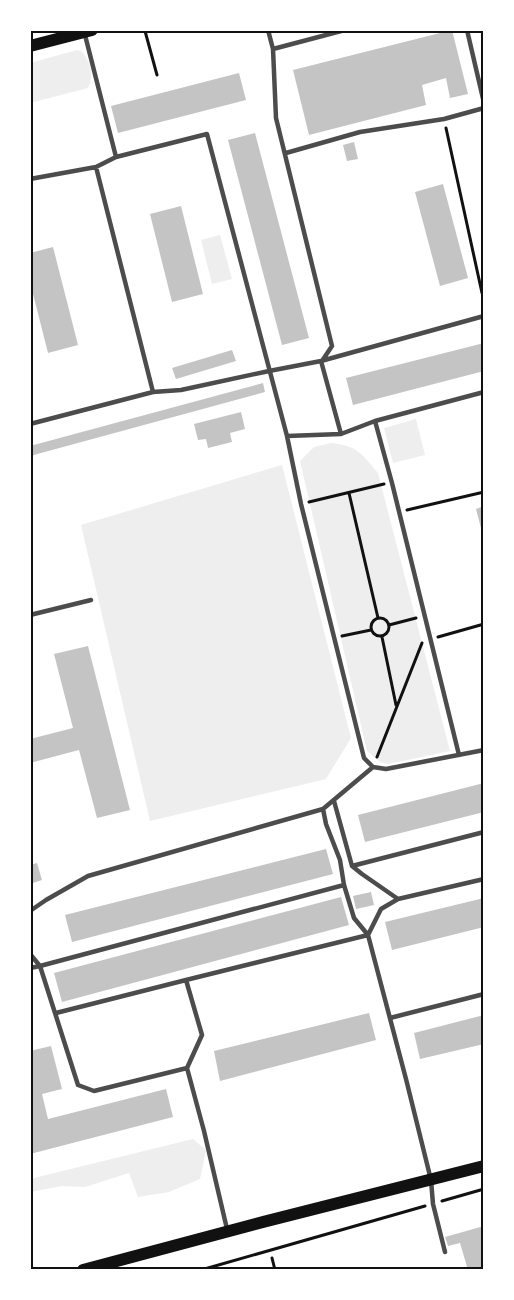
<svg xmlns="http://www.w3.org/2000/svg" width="514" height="1300" font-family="'Fira Sans',sans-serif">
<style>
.green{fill:#eee}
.building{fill:#c4c4c4}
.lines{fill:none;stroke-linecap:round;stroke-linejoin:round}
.path{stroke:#111;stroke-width:3}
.service{stroke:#4c4c4c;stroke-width:4.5}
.secondary{stroke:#111;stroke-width:12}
.neatline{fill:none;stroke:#111;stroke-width:2}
</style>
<rect width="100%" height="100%" fill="#fff"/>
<path class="green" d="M 77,50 L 81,51 C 91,61 94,76 88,88 L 30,103 L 30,63 Z
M 220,235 L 232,279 L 212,284 L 201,240 Z
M 416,419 L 425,455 L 393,463 L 384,428 Z
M 331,443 C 358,446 361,453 378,473 L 450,751 L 388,764 L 380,762 L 367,751 L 300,461 L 314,447 Z
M 282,465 L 351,738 L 326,779 L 150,821 L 81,525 Z
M 193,1139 L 206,1150 L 200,1179 L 169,1192 L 138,1197 L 129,1173 L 85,1187 L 62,1186 L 30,1192 L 30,1179 Z"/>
<path class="building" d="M 452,30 L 468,94 L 450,98 L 446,78 L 422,85 L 426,105 L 309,135 L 293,70 Z
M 239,73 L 246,100 L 118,133 L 111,106 Z
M 255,133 L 309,338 L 282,345 L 228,140 Z
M 354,142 L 358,159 L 347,161 L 343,145 Z
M 443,184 L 468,278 L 440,286 L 415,192 Z
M 181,206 L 203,294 L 172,302 L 150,214 Z
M 53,247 L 78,345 L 48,353 L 30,282 L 30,253 Z
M 484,343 L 484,371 L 353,405 L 346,378 Z
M 232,350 L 236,361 L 176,379 L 172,368 Z
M 263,383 L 265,392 L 30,456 L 30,446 Z
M 241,412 L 245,429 L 230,433 L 232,442 L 208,448 L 206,439 L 198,440 L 194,424 Z
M 484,506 L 484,536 L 483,536 L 476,509 Z
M 88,646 L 130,810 L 97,818 L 79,750 L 30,763 L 30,739 L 73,728 L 54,654 Z
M 484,783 L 484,812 L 365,842 L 358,815 Z
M 326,849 L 333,874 L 72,942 L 65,915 Z
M 37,863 L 42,880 L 30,884 L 30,865 Z
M 371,892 L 374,905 L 356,909 L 353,896 Z
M 341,897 L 349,925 L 62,1002 L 54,973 Z
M 484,898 L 484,927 L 392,950 L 385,922 Z
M 369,1013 L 376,1040 L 220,1081 L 214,1051 Z
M 484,1015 L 484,1044 L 420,1059 L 414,1033 Z
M 51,1046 L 62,1089 L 42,1094 L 48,1119 L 166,1089 L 173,1117 L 30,1154 L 30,1124 L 31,1124 L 30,1051 Z
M 484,1226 L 484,1270 L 468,1270 L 460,1243 L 448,1246 L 445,1237 Z"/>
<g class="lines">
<path class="path" d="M 145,31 L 157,75
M 446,128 L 482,293
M 349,493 L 378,618
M 309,502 L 384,484
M 407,510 L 484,492
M371 627a9 9 0 1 1 18 0a9 9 0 1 1-18 0Z
M 389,625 L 416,618
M 342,636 L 371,630
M 382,637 L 396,705
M 438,637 L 484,624
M 377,757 L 422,643
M 442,1201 L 484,1189
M 272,1258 L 275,1270
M 201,1270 L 425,1206"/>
<path class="service" d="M 268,30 L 273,49 L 276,118 L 332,346 L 322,361
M 467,30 L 484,103
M 85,35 L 116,157
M 273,49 L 345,30
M 286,153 L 360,132 L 444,119 L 484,108
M 96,167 L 153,392
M 30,179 L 96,167 L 116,157 L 207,134 L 287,436 L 301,504 L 364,758 L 373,767 L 386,769 L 484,750
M 321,361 L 341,434 L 375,421 L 484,392
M 375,421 L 392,483 L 459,755
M 30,424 L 153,392 L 181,390 L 269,371 L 321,361 L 484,316
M 287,436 L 341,434
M 30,615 L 91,600
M 334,801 L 352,866 L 362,874 L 398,899
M 323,809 L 326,824 L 340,860 L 344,885 L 354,918 L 368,935 L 406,1079 L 431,1180 L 433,1204 L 445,1252
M 352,866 L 484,832
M 30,911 L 46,900 L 88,876 L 323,809 L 373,767
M 30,954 L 40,966 L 344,885
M 30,968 L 40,966 L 78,1085 L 94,1091 L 187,1068
M 186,980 L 368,935 L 381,909 L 398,899 L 484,879
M 56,1013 L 186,980 L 202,1035 L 187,1068 L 204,1131 L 227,1229
M 390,1018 L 484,994"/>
<path class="secondary" d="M 30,46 L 92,30
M 83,1270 L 263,1222 L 484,1166"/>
</g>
<rect width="514" height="1300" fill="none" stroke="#ffffff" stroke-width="63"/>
<rect x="32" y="32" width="450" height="1236" class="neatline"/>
</svg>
